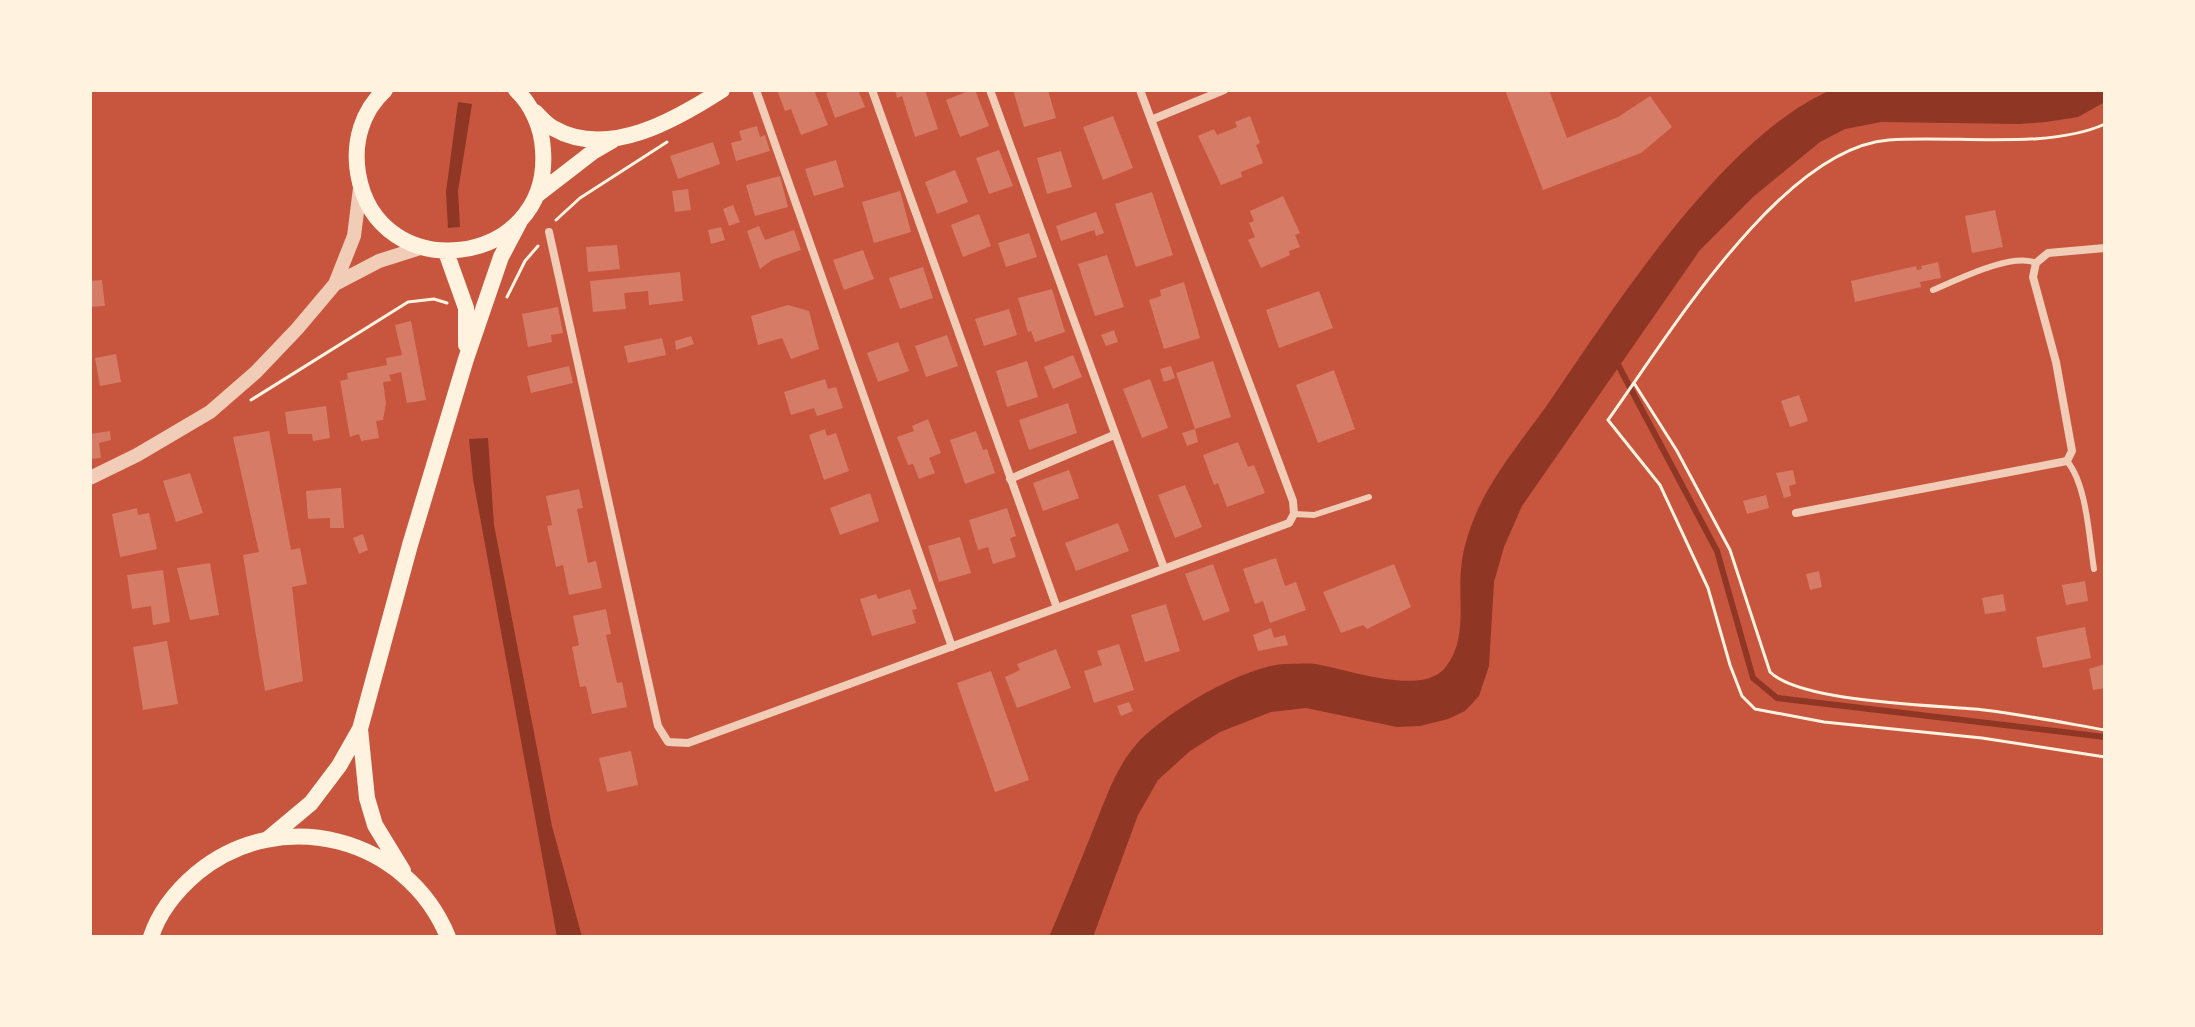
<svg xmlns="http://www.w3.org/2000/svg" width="2195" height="1027" font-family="Poppins,sans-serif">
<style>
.water{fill:#8f3625}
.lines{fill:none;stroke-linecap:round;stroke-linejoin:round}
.stream{stroke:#8f3625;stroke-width:6}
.building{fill:#d67c66}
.path{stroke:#fff3e0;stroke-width:3}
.service{stroke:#f1ccb7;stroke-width:6}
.minor{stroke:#f1ccb7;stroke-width:8}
.tertiary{stroke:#f1ccb7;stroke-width:14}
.secondary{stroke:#fff3e0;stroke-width:16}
</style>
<rect width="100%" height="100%" fill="#c8553d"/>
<path class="water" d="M 1831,90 L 2105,90 L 2105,102 L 2078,117 L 2046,122 L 2019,124 L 1881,122 L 1845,129 L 1820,142 L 1753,197 L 1700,250 L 1522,506 L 1504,547 L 1494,582 L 1489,666 L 1479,696 L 1465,711 L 1448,719 L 1420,726 L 1397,727 L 1306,708 L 1271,712 L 1220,732 L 1190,751 L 1158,780 L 1138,815 L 1093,937 L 1049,937 C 1065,900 1080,862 1095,825 C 1106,798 1116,768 1135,746 C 1162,714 1242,667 1284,664 C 1294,664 1305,663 1315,664 C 1347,669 1420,696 1444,669 C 1468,642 1458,602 1461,570 C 1462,554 1467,536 1473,521 C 1490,477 1525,437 1552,398 C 1618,302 1723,137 1831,90 Z
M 458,102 L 472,104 L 458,191 L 460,227 L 448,228 L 446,192 Z
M 488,438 L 494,525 L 552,826 L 582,937 L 557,937 L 473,479 L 469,439 Z"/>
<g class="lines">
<path class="stream" d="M 1616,361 L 1717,551 L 1753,678 L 1777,698 L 2105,737"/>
</g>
<path class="building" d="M 777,90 L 814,90 L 828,125 L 801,135 L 791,109 L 785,111 Z
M 834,90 L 840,92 L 858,90 L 865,107 L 835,118 L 826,93 Z
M 895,90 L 925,90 L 938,129 L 915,137 L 902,96 L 897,98 Z
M 971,90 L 975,90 L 989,126 L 960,137 L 946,100 Z
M 1013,90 L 1048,90 L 1056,118 L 1024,127 Z
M 1505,90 L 1549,90 L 1567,138 L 1618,117 L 1650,96 L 1672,127 L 1641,153 L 1543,190 Z
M 1113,116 L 1133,168 L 1103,180 L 1083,127 Z
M 1250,116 L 1260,143 L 1256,145 L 1263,163 L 1241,172 L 1242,177 L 1221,185 L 1198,136 L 1214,129 L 1217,135 L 1237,127 L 1235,122 Z
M 757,126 L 760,137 L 765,135 L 770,151 L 736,161 L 731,143 L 742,140 L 739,131 Z
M 713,142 L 720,164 L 678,179 L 670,156 Z
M 999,150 L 1013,186 L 989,194 L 976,158 Z
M 1061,151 L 1072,187 L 1047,194 L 1037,158 Z
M 836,160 L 844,187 L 814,196 L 805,169 Z
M 955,170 L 968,202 L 937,214 L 925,182 Z
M 780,176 L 788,207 L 755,216 L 746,185 Z
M 688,189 L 691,210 L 675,212 L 672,191 Z
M 900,191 L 911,232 L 874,243 L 862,202 Z
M 1152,192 L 1173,255 L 1136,267 L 1115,204 Z
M 1283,196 L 1300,233 L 1295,235 L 1300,247 L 1289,251 L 1290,255 L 1261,268 L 1248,240 L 1255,237 L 1249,223 L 1254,221 L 1250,211 Z
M 733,205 L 740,222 L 729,226 L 723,209 Z
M 1995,210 L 2003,247 L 1972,253 L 1965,216 Z
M 1096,212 L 1104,233 L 1096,236 L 1094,230 L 1061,241 L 1056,226 Z
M 979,214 L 991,246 L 963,257 L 951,225 Z
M 759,226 L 765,240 L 794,230 L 801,250 L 772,260 L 760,269 L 747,231 Z
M 721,227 L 725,240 L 711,244 L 708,230 Z
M 1029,233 L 1037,257 L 1006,267 L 998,243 Z
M 617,245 L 620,269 L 588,272 L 586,247 Z
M 863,250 L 874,279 L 844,290 L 833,260 Z
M 1107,255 L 1124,307 L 1095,316 L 1078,264 Z
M 1938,262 L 1941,278 L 1920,282 L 1921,287 L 1855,302 L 1851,281 L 1916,266 L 1917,270 L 1922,269 L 1921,266 Z
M 923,267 L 933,298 L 900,309 L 889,278 Z
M 680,272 L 683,301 L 649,305 L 648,291 L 624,293 L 626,309 L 593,312 L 590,281 Z
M 102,280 L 105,306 L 90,307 L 90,281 Z
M 1184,282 L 1200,338 L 1164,349 L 1149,300 L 1161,296 L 1160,290 Z
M 1052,289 L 1065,332 L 1035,342 L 1031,331 L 1028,332 L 1018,298 Z
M 1319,291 L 1333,328 L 1279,348 L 1266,310 Z
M 788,305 L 809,311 L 819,349 L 791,359 L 782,338 L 758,345 L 751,316 Z
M 558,307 L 563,333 L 551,335 L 552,342 L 528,347 L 522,314 Z
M 1009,309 L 1017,335 L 984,346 L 975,319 Z
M 411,321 L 426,400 L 407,403 L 401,372 L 389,375 L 391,381 L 383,382 L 386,403 L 383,420 L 376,421 L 379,438 L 361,441 L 359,434 L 350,437 L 340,381 L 348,379 L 347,373 L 387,365 L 386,358 L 402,355 L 395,325 Z
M 1114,330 L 1118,342 L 1106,346 L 1101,335 Z
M 947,335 L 958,366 L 926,377 L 915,346 Z
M 691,336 L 694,344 L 676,350 L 675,341 Z
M 662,338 L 666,355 L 628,363 L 624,346 Z
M 898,342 L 909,371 L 878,382 L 867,353 Z
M 116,354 L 121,382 L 100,386 L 95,358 Z
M 1073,355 L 1082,377 L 1053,389 L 1044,367 Z
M 1027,361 L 1038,397 L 1007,407 L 996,371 Z
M 1213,361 L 1231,417 L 1195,429 L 1176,373 Z
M 569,366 L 573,383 L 531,393 L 527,376 Z
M 1171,366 L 1175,378 L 1164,382 L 1160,369 Z
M 1334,370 L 1355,429 L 1318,443 L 1296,385 Z
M 825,379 L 828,389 L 836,387 L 843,408 L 817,416 L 814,408 L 791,415 L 784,392 Z
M 1150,379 L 1168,428 L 1142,438 L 1123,389 Z
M 1799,395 L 1808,421 L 1790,427 L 1781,401 Z
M 1068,403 L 1077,433 L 1029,450 L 1019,420 Z
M 326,406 L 330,438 L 313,441 L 312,434 L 288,434 L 285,412 Z
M 928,419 L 941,453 L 929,458 L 935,473 L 919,479 L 913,464 L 908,465 L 897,437 L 914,431 L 912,426 Z
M 825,429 L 827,436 L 836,433 L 849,471 L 824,480 L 809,435 Z
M 1195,429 L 1198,442 L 1187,446 L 1182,433 Z
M 110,431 L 111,440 L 99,443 L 101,458 L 90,459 L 90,434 Z
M 269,431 L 291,550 L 300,548 L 307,584 L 292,587 L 303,681 L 265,691 L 243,555 L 259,552 L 233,437 Z
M 976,431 L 983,450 L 987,449 L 995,473 L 965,484 L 950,440 Z
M 1238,442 L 1248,467 L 1254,465 L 1265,493 L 1227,507 L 1218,483 L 1214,485 L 1203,455 Z
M 1069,470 L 1079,498 L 1043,511 L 1033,483 Z
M 1793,470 L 1796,484 L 1789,486 L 1791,496 L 1784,498 L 1776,473 Z
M 190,473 L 203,513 L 176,522 L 163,481 Z
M 1185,485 L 1202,527 L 1175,538 L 1158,495 Z
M 339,488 L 341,488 L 344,528 L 330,528 L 330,518 L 308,519 L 306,491 Z
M 579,489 L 583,508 L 577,509 L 588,563 L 596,561 L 602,588 L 569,595 L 563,565 L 556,567 L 547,526 L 552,525 L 546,496 Z
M 870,493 L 879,521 L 840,535 L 830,508 Z
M 1766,495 L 1769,508 L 1747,514 L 1743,501 Z
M 137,508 L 138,515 L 149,513 L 157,549 L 120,557 L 112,514 Z
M 1007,508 L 1016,536 L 1010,538 L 1016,557 L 993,564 L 988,547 L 978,550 L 969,520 Z
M 1118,523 L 1129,551 L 1076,571 L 1065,543 Z
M 363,534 L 368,550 L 359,554 L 353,538 Z
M 960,537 L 971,573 L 939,582 L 928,546 Z
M 1276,558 L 1285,586 L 1296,582 L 1306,610 L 1270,623 L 1263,601 L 1255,604 L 1243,569 Z
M 210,563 L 219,615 L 190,620 L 177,568 Z
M 1213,564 L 1230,611 L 1203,621 L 1185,574 Z
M 1394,564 L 1411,607 L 1367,629 L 1363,625 L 1341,633 L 1323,592 Z
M 163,570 L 170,622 L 153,625 L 151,606 L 132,609 L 127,575 Z
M 1819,571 L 1822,587 L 1810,590 L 1806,574 Z
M 2085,581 L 2088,601 L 2066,605 L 2062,585 Z
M 910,589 L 917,609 L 912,610 L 916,623 L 872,636 L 860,599 L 876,594 L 878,599 Z
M 2003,594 L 2006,611 L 1985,614 L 1982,598 Z
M 1166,604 L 1180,651 L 1145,662 L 1131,615 Z
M 606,609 L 611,634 L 606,635 L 617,683 L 622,682 L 627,707 L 592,714 L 586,686 L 580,687 L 572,647 L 579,645 L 573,616 Z
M 2085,627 L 2091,658 L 2043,668 L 2036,637 Z
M 1271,628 L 1274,638 L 1285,635 L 1288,645 L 1258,651 L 1253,635 Z
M 167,641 L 178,704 L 143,710 L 133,647 Z
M 1119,644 L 1134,690 L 1094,703 L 1084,671 L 1102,665 L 1097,651 Z
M 1056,649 L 1071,688 L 1017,708 L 1005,677 L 1020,670 L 1017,664 Z
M 2105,664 L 2105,688 L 2093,690 L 2089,669 Z
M 991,671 L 1029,780 L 995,792 L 957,683 Z
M 1129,702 L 1133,711 L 1121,716 L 1117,706 Z
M 631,751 L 638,785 L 607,792 L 599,758 Z"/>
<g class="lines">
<path class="path" d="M 2105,124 C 2048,150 1953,135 1889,140 C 1781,148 1667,338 1608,420 L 1660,485 L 1708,588 L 1730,665 L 1742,696 L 1755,709 L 1824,722 L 1982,738 L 2105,757
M 556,220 L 580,198 L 667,142
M 507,297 L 525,261 L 538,246
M 1634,383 L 1677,451 L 1730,550 L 1770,672 C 1801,703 1937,705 1984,710 C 2025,715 2065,723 2105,730
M 251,400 L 408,302 L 434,299 L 447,303"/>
<path class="service" d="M 1933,290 C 1957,280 2012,252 2036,263
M 2067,461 C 2087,485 2089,538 2094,569
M 1294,514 L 1314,515 L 1369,497"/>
<path class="minor" d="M 756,90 L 952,647
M 872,90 L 1057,608
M 990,90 L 1164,568
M 1151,120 L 1224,90
M 549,232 L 658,726 L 668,742 L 688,743 L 1289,523 L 1294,514 L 1293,501 L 1140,90
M 1010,479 L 1114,435
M 1796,513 L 2067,461 L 2072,451 L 2056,362 L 2033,277 L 2036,263 L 2048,253 L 2105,248"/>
<path class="tertiary" d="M 335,284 L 379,261 L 420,248
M 90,478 L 137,455 L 210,412 L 256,372 L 297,329 L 335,284 L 354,236 L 360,188"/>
<path class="secondary" d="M 385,90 C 362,111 353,142 358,173 C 377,290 552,268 543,150 C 542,128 532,105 516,90
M 535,112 C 540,117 547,125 553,128 C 608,160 677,119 722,90
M 537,195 L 594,151 L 613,140
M 446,252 L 466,308 L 466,345
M 360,729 L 367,798 L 375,825 L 403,871
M 268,839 L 311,803 L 339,766 L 360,729 L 410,545 L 466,359 L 501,257 L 520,221
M 151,937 C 159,912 177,890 197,873 C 281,804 407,837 448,937"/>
</g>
<rect width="2195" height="1027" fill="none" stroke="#fff3e0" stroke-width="184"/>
</svg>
